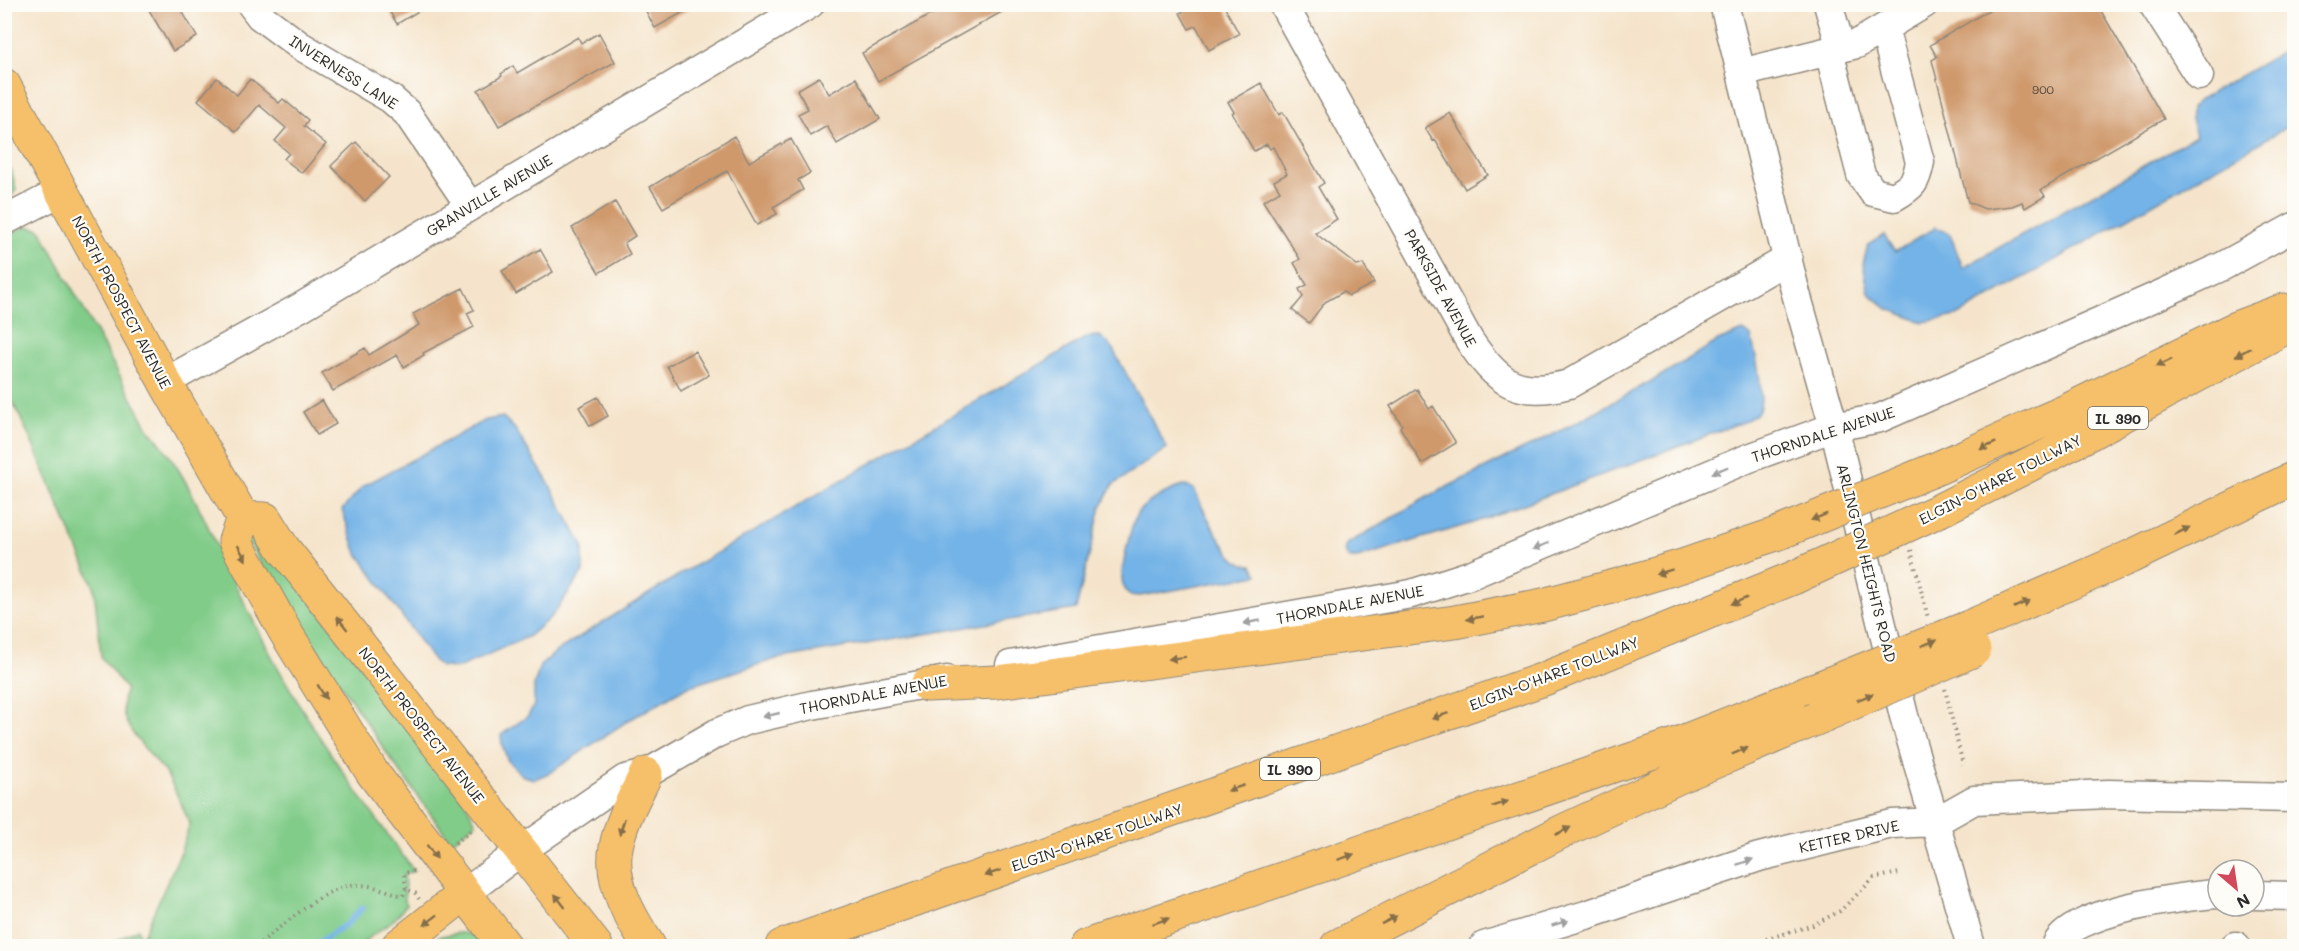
<svg xmlns="http://www.w3.org/2000/svg" width="2299" height="951" font-family="Mali,sans-serif">
<style>
.green{fill:#81cc89;stroke:#567c5a;stroke-width:1.5}
.water{fill:#73b3e7;stroke:#4f6f89;stroke-width:1.5}
.lines{fill:none;stroke-linecap:round;stroke-linejoin:round}
.stream{stroke:#73b3e7;stroke-width:6}
.building{fill:#cf996c}
.minor-casing{stroke:#90887b;stroke-width:31}
.major-casing{stroke:#90887b;stroke-width:35}
.highway-casing{stroke:#90887b;stroke-width:35}
.path{stroke:#90887b;stroke-width:4;stroke-dasharray:1.5 4.5;stroke-linecap:butt}
.minor{stroke:#fff;stroke-width:28}
.major{stroke:#f6c06b;stroke-width:33}
.highway{stroke:#f6c06b;stroke-width:33}
.highway-bridge-casing{stroke:#90887b;stroke-width:35;stroke-linecap:butt}
.highway-bridge{stroke:#f6c06b;stroke-width:33}
.oneway{fill:#866e48}
.oneway2{fill:#a0a0a0}
.labels{text-anchor:middle;dominant-baseline:central;stroke-width:4.5;stroke-linejoin:round;paint-order:stroke}
.number-label{font-size:12px;fill:#54463b}
.shield{fill:#fdfcf7;stroke:#6a6a68;stroke-width:1.5}
.shield-label{font-size:14px;font-weight:bold;fill:#2b2b2b}
.street-label{font-size:15px;fill:#2b2b2b;stroke:#fdfcf7}
</style>
<rect width="100%" height="100%" fill="#fdfcf7"/>
<filter id="ink" filterUnits="userSpaceOnUse"><feTurbulence type="fractalNoise" baseFrequency=".0167" numOctaves="2"/><feDisplacementMap in="SourceGraphic" scale="12" xChannelSelector="R" yChannelSelector="G"/><feConvolveMatrix kernelMatrix="1 2 1 2 8 2 1 2 1" color-interpolation-filters="sRGB"/></filter>
<filter id="wash" filterUnits="userSpaceOnUse"><feTurbulence type="fractalNoise" baseFrequency=".008" numOctaves="4" result="noise"/><feDisplacementMap in="SourceGraphic" scale="24" xChannelSelector="R" yChannelSelector="G"/><feGaussianBlur stdDeviation="1.35" result="paint"/><feColorMatrix in="noise" values="0 0 0 0 0 0 0 0 0 0 0 0 0 0 0 0 0 1.4 0 .05"/><feComposite in="paint" operator="in"/></filter>
<g filter="url(#wash)">
<rect width="100%" height="100%" fill="#f5e4cb"/>
<path class="green" d="M 5,158 L 12,173 L 16,189 L 11,198 L 5,202 Z
M 26,226 L 40,229 L 148,428 C 186,471 204,519 228,570 C 241,597 255,624 269,651 C 310,729 362,800 414,871 L 404,874 C 406,885 403,895 406,905 L 395,919 L 358,946 L 106,946 L 138,929 L 141,940 L 180,854 L 190,824 C 183,809 177,792 168,777 C 150,749 111,725 126,689 L 101,657 L 94,587 L 29,436 L 5,385 L 5,236 Z
M 260,534 L 464,800 L 476,823 L 451,842 L 388,755 L 267,575 L 248,541 Z
M 459,933 C 473,933 479,935 488,946 L 425,946 L 441,936 Z"/>
<path class="water" d="M 2294,45 L 2294,123 L 1957,316 L 1923,322 L 1888,309 L 1869,293 L 1863,264 L 1868,245 L 1884,235 L 1895,252 L 1936,227 L 1950,234 L 1963,268 L 2196,136 L 2191,119 L 2191,108 L 2202,98 Z
M 1743,331 L 1751,336 C 1755,351 1767,402 1757,413 C 1755,416 1748,419 1745,421 L 1476,522 L 1357,558 L 1348,558 L 1345,550 L 1347,544 L 1429,496 L 1564,429 L 1657,378 L 1718,341 Z
M 1100,336 L 1111,346 L 1167,448 L 1113,485 L 1101,507 L 1076,609 L 776,659 L 686,687 L 626,722 L 551,772 L 535,779 L 523,776 L 508,761 L 502,745 L 501,735 L 528,716 L 534,705 L 534,685 L 540,666 L 558,650 L 679,575 L 1087,337 Z
M 503,417 L 515,429 L 548,482 L 583,546 L 583,572 L 552,616 L 529,636 L 458,668 L 442,667 L 433,660 L 356,551 L 342,510 L 363,486 L 486,420 Z
M 1183,485 L 1194,489 C 1201,506 1226,558 1243,564 C 1246,565 1249,564 1252,565 L 1258,575 L 1140,596 L 1129,595 C 1125,590 1122,585 1122,578 C 1122,566 1132,518 1139,511 C 1151,498 1168,492 1183,485 Z"/>
<g class="lines">
<path class="stream" d="M 314,946 L 348,923 L 362,908"/>
</g>
<g id="blocks">
<path class="building" d="M 158,4 L 178,4 L 197,37 L 173,51 L 149,10 Z
M 385,4 L 430,4 L 397,24 Z
M 642,4 L 698,4 L 655,28 Z
M 936,4 L 1016,4 L 878,81 L 862,53 L 939,10 Z
M 1184,4 L 1223,4 L 1239,34 L 1209,50 L 1196,26 L 1189,29 L 1180,13 L 1187,9 Z
M 1999,4 L 2097,4 L 2164,119 L 2041,190 L 2045,196 L 2025,208 L 2022,202 L 2012,206 L 1985,209 L 1968,202 L 1932,60 L 1937,57 L 1930,45 Z
M 599,33 L 615,62 L 499,126 L 478,90 L 502,76 L 501,74 L 513,66 L 517,73 L 578,37 L 581,43 Z
M 819,77 L 829,94 L 856,78 L 880,119 L 837,144 L 827,126 L 810,136 L 798,114 L 808,109 L 797,90 Z
M 217,78 L 237,95 L 250,79 L 279,103 L 283,99 L 308,120 L 304,126 L 326,144 L 302,173 L 284,159 L 289,153 L 275,141 L 286,128 L 259,105 L 236,132 L 198,100 Z
M 1261,83 L 1279,115 L 1283,112 L 1324,183 L 1318,187 L 1337,219 L 1315,233 L 1358,266 L 1363,264 L 1374,283 L 1349,296 L 1343,292 L 1325,302 L 1309,323 L 1292,310 L 1303,297 L 1299,289 L 1307,285 L 1294,263 L 1300,259 L 1263,201 L 1280,191 L 1274,181 L 1287,174 L 1273,147 L 1270,149 L 1267,144 L 1254,151 L 1232,113 L 1234,112 L 1228,102 Z
M 1450,113 L 1488,175 L 1465,189 L 1435,140 L 1433,141 L 1425,128 Z
M 734,136 L 749,162 L 791,139 L 810,173 L 798,180 L 803,190 L 773,207 L 777,214 L 757,225 L 727,171 L 663,208 L 650,187 Z
M 356,142 L 389,177 L 365,201 L 331,166 Z
M 615,202 L 635,236 L 624,243 L 630,254 L 599,273 L 572,228 Z
M 540,249 L 553,272 L 516,294 L 502,271 Z
M 463,288 L 474,310 L 467,313 L 474,327 L 423,353 L 424,355 L 404,367 L 397,355 L 333,391 L 322,373 L 365,348 L 369,355 L 419,325 L 413,314 Z
M 695,351 L 709,375 L 681,391 L 667,366 Z
M 1417,389 L 1429,409 L 1433,406 L 1456,443 L 1422,464 L 1400,427 L 1402,425 L 1390,406 Z
M 598,397 L 608,416 L 590,426 L 579,407 Z
M 322,400 L 336,424 L 317,435 L 303,412 Z"/>
</g>
</g>
<g filter="url(#ink)">
<use href="#blocks" fill-opacity="0" stroke="#90887b" stroke-width="1.5"/>
<g class="lines">
<defs>
<path id="minor" d="M 251,4 L 260,16 L 299,45 L 391,99 L 407,113 L 470,206
M 1283,4 L 1469,340 C 1497,382 1517,398 1569,384 L 1788,259
M 1724,4 L 1795,290 L 1834,427 L 1904,716 L 1971,946
M 1828,4 L 1841,48
M 2153,4 L 2199,76
M 1829,51 L 1861,175 L 1873,192 L 1894,197 C 1913,186 1916,183 1920,162 L 1884,28
M 1741,73 L 1857,44 L 1924,4
M 4,221 L 62,191
M 165,382 L 301,307 L 810,4
M 1010,665 L 1411,594 L 1470,575 L 1749,458 L 1834,427 L 1880,418 L 2155,297 L 2223,266 L 2294,227
M 464,894 L 521,851 L 625,779 L 646,774 L 717,733 L 748,720 L 812,705 L 947,680
M 2254,895 L 2294,896
M 1484,946 L 1586,915 L 1759,857 L 1892,824 L 1935,822 L 1974,800 L 2108,794 L 2294,798
M 2056,946 C 2069,911 2183,896 2218,894
M 2235,946 L 2236,946"/>
<path id="major" d="M 4,85 L 165,382 L 243,518 L 235,541 L 286,633 L 372,772 L 505,946
M 243,518 L 265,519 L 283,548 L 326,602 L 596,946
M 646,774 C 634,798 621,821 616,847 C 609,882 631,919 649,946"/>
<path id="highway" d="M 1931,471 L 2066,411 L 2236,328 L 2284,310
M 1940,510 L 2057,451 L 2294,323
M 1969,627 L 2130,557 L 2294,478
M 927,685 L 997,682 L 1455,622 L 1543,605 L 1615,586 L 1682,566 L 1779,533
M 398,946 L 464,894
M 782,946 L 1544,679 L 1793,578
M 1086,946 L 1677,744 L 1816,689
M 1337,946 L 1563,831 L 1681,776 L 1811,721"/>
</defs>
<use href="#minor" class="minor-casing"/>
<use href="#major" class="major-casing"/>
<use href="#highway" class="highway-casing"/>
<path class="path" d="M 1911,550 L 1928,618
M 1945,689 L 1963,765
M 455,843 L 473,829
M 414,871 L 404,873 L 406,889 L 415,893 L 419,899
M 256,946 C 278,930 327,885 353,885 C 371,884 387,891 403,896 L 406,889
M 1743,946 L 1813,925 L 1840,911 L 1874,878 L 1899,873"/>
<use href="#minor" class="minor"/>
<use href="#major" class="major"/>
<use href="#highway" class="highway"/>
<defs>
<path id="highway-bridge" d="M 1779,533 L 1931,471
M 1793,578 L 1940,510
M 1816,689 L 1969,627
M 1811,721 L 1974,650"/>
</defs>
<use href="#highway-bridge" class="highway-bridge-casing"/>
<use href="#highway-bridge" class="highway-bridge"/>
</g>
<defs><path id="oneway-solid" d="M-6-.8H1V-3.2L6.5 0L1 3.2V.8H-6Z" transform="scale(1.5)"/></defs>
<g class="oneway">
<use href="#oneway-solid" transform="translate(2243 352) rotate(151)"/>
<use href="#oneway-solid" transform="translate(2164 363) rotate(154)"/>
<use href="#oneway-solid" transform="translate(1988 446) rotate(156)"/>
<use href="#oneway-solid" transform="translate(1819 517) rotate(158)"/>
<use href="#oneway-solid" transform="translate(2182 531) rotate(-26)"/>
<use href="#oneway-solid" transform="translate(242 553) rotate(61)"/>
<use href="#oneway-solid" transform="translate(1664 572) rotate(163)"/>
<use href="#oneway-solid" transform="translate(1739 601) rotate(157)"/>
<use href="#oneway-solid" transform="translate(2022 604) rotate(-24)"/>
<use href="#oneway-solid" transform="translate(1475 618) rotate(169)"/>
<use href="#oneway-solid" transform="translate(342 623) rotate(-128)"/>
<use href="#oneway-solid" transform="translate(1929 643) rotate(-22)"/>
<use href="#oneway-solid" transform="translate(1177 658) rotate(173)"/>
<use href="#oneway-solid" transform="translate(322 692) rotate(59)"/>
<use href="#oneway-solid" transform="translate(1865 697) rotate(-23)"/>
<use href="#oneway-solid" transform="translate(1440 716) rotate(161)"/>
<use href="#oneway-solid" transform="translate(1740 751) rotate(-23)"/>
<use href="#oneway-solid" transform="translate(1236 788) rotate(161)"/>
<use href="#oneway-solid" transform="translate(1500 804) rotate(-19)"/>
<use href="#oneway-solid" transform="translate(622 827) rotate(107)"/>
<use href="#oneway-solid" transform="translate(1563 831) rotate(-26)"/>
<use href="#oneway-solid" transform="translate(432 852) rotate(53)"/>
<use href="#oneway-solid" transform="translate(1346 857) rotate(-19)"/>
<use href="#oneway-solid" transform="translate(993 873) rotate(161)"/>
<use href="#oneway-solid" transform="translate(560 901) rotate(-128)"/>
<use href="#oneway-solid" transform="translate(431 920) rotate(142)"/>
<use href="#oneway-solid" transform="translate(1389 920) rotate(-27)"/>
<use href="#oneway-solid" transform="translate(1161 921) rotate(-19)"/>
</g>
<g class="oneway2">
<use href="#oneway-solid" transform="translate(1720 470) rotate(157)"/>
<use href="#oneway-solid" transform="translate(1541 546) rotate(158)"/>
<use href="#oneway-solid" transform="translate(1252 622) rotate(170)"/>
<use href="#oneway-solid" transform="translate(771 715) rotate(167)"/>
<use href="#oneway-solid" transform="translate(1745 862) rotate(-19)"/>
<use href="#oneway-solid" transform="translate(1560 923) rotate(-17)"/>
</g>
</g>
<g class="labels">
<g class="number-label">
<text x="2043" y="89">900</text>
</g>
<g class="shield">
<rect x="2088" y="407" width="60" height="22" rx="4.5"/>
<rect x="1260" y="758" width="60" height="22" rx="4.5"/>
</g>
<g class="shield-label">
<text x="2118" y="418">IL 390</text>
<text x="1290" y="769">IL 390</text>
</g>
<g class="street-label">
<text transform="translate(344 72) rotate(32)">INVERNESS LANE</text>
<text transform="translate(489 195) rotate(-31)">GRANVILLE AVENUE</text>
<text transform="translate(1441 288) rotate(61)">PARKSIDE AVENUE</text>
<text transform="translate(122 302) rotate(62)">NORTH PROSPECT AVENUE</text>
<text transform="translate(1823 434) rotate(-18)">THORNDALE AVENUE</text>
<text transform="translate(2000 479) rotate(-27)">ELGIN-O'HARE TOLLWAY</text>
<text transform="translate(1867 563) rotate(76)">ARLINGTON HEIGHTS ROAD</text>
<text transform="translate(1350 604) rotate(-11)">THORNDALE AVENUE</text>
<text transform="translate(1554 673) rotate(-21)">ELGIN-O'HARE TOLLWAY</text>
<text transform="translate(873 694) rotate(-11)">THORNDALE AVENUE</text>
<text transform="translate(422 725) rotate(52)">NORTH PROSPECT AVENUE</text>
<text transform="translate(1849 836) rotate(-13)">KETTER DRIVE</text>
<text transform="translate(1097 837) rotate(-19)">ELGIN-O'HARE TOLLWAY</text>
</g>
</g>
<rect width="2299" height="951" fill="none" stroke="#fdfcf7" stroke-width="24"/>
<g transform="translate(2236 888) rotate(151)"><circle r="28" fill="#fdfcf7" stroke="#a9a8a5" stroke-width="1.5"/>
<path d="M0-4.5L10 22L0 15L-10 22Z" fill="#d1495b"/>
<text y="-9" font-size="16" font-weight="bold" text-anchor="middle" fill="#2b2b2b">N</text>
</g>
</svg>
